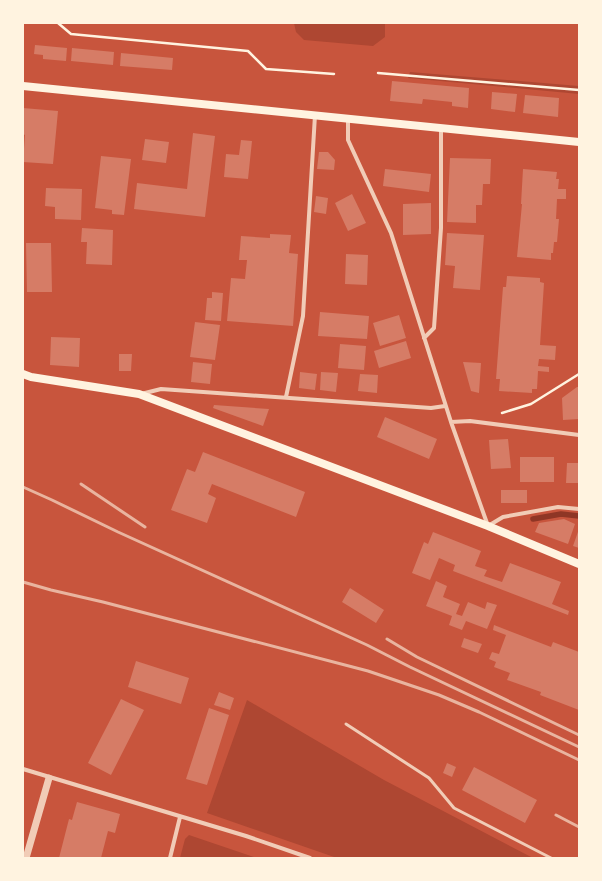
<svg xmlns="http://www.w3.org/2000/svg" width="602" height="881" font-family="'Alegreya Sans',sans-serif">
<style>
.green{fill:#ae4732}
.lines{fill:none;stroke-linecap:round;stroke-linejoin:round}
.stream{stroke:#8f3625;stroke-width:5.5}
.building{fill:#d67c66}
.path{stroke:#fff3e0;stroke-width:2.5}
.service{stroke:#f1ccb7;stroke-width:3}
.minor{stroke:#f1ccb7;stroke-width:4}
.tertiary{stroke:#f1ccb7;stroke-width:7}
.secondary{stroke:#fff3e0;stroke-width:8}
.rail{stroke:#e9b49f;stroke-width:3}
</style>
<rect width="100%" height="100%" fill="#c8553d"/>
<path class="green" d="M 294,23 L 385,23 L 385,37 L 373,46 L 304,40 L 296,32 Z
M 410,72 L 579,86 L 579,94 L 408,78 Z
M 247,700 L 384,780 L 533,858 L 337,858 L 207,813 Z
M 189,835 L 257,858 L 180,858 L 185,839 Z"/>
<g class="lines">
<path class="stream" d="M 533,519 L 561,514 L 579,516"/>
</g>
<path class="building" d="M 35,45 L 67,48 L 66,61 L 43,59 L 43,55 L 34,54 Z
M 72,48 L 114,52 L 113,65 L 71,61 Z
M 121,53 L 173,58 L 172,70 L 120,66 Z
M 392,81 L 469,88 L 468,108 L 452,106 L 452,102 L 423,99 L 422,104 L 390,101 Z
M 492,92 L 517,94 L 515,112 L 491,109 Z
M 525,95 L 559,98 L 558,117 L 523,113 Z
M 23,108 L 58,111 L 53,164 L 23,162 L 25,135 L 23,134 Z
M 193,133 L 215,136 L 205,217 L 134,209 L 137,183 L 187,189 Z
M 145,139 L 169,142 L 166,163 L 142,160 Z
M 241,140 L 252,141 L 248,179 L 224,177 L 226,154 L 239,155 Z
M 319,152 L 328,152 L 335,160 L 334,170 L 317,169 Z
M 101,156 L 131,159 L 124,215 L 112,214 L 112,210 L 95,208 Z
M 450,158 L 491,159 L 490,184 L 483,184 L 482,205 L 476,205 L 476,223 L 447,222 Z
M 385,169 L 431,174 L 429,192 L 383,186 Z
M 523,169 L 557,172 L 556,179 L 559,179 L 558,189 L 566,189 L 566,199 L 557,199 L 556,219 L 559,219 L 557,242 L 554,242 L 553,253 L 551,253 L 551,260 L 517,257 L 522,204 L 521,204 Z
M 46,188 L 82,189 L 81,220 L 55,219 L 55,207 L 45,206 Z
M 352,194 L 366,223 L 348,231 L 335,203 Z
M 316,196 L 328,198 L 326,214 L 314,212 Z
M 431,203 L 431,234 L 403,235 L 403,204 Z
M 82,228 L 113,230 L 112,265 L 86,264 L 87,242 L 81,242 Z
M 447,233 L 484,235 L 480,290 L 453,288 L 455,266 L 445,265 Z
M 270,234 L 291,235 L 289,253 L 298,254 L 293,326 L 227,321 L 231,278 L 245,279 L 247,260 L 239,260 L 241,236 L 270,238 Z
M 26,243 L 51,243 L 52,292 L 27,292 Z
M 346,254 L 368,255 L 367,285 L 345,284 Z
M 507,276 L 540,278 L 540,282 L 544,283 L 540,345 L 556,346 L 555,360 L 539,359 L 538,366 L 549,367 L 549,372 L 538,371 L 537,389 L 532,389 L 532,393 L 499,391 L 500,379 L 496,379 L 503,287 L 506,287 Z
M 212,292 L 223,293 L 221,321 L 205,320 L 207,298 L 212,298 Z
M 320,312 L 369,316 L 367,339 L 318,336 Z
M 399,315 L 406,338 L 380,346 L 373,323 Z
M 195,322 L 220,325 L 215,360 L 190,357 Z
M 51,337 L 80,338 L 79,367 L 50,365 Z
M 406,341 L 411,358 L 379,368 L 374,351 Z
M 340,344 L 366,346 L 364,370 L 338,368 Z
M 119,354 L 132,354 L 131,371 L 119,371 Z
M 193,362 L 212,364 L 210,384 L 191,382 Z
M 463,362 L 481,363 L 479,393 L 471,391 Z
M 300,372 L 317,374 L 315,390 L 299,388 Z
M 321,372 L 338,373 L 336,392 L 320,390 Z
M 360,374 L 378,375 L 377,393 L 358,391 Z
M 577,387 L 579,387 L 579,419 L 563,420 L 562,398 Z
M 214,405 L 269,409 L 263,426 L 213,408 Z
M 385,417 L 437,439 L 429,459 L 377,437 Z
M 508,439 L 511,468 L 491,469 L 489,440 Z
M 203,452 L 305,492 L 296,517 L 212,484 L 208,494 L 216,498 L 207,523 L 171,510 L 187,469 L 195,472 Z
M 520,457 L 554,457 L 554,482 L 520,482 Z
M 567,463 L 579,463 L 579,483 L 566,483 Z
M 501,490 L 527,490 L 527,503 L 501,503 Z
M 564,519 L 575,524 L 568,544 L 535,532 L 539,523 Z
M 579,529 L 579,548 L 573,546 Z
M 433,532 L 481,551 L 475,566 L 487,570 L 484,576 L 502,582 L 510,563 L 561,582 L 552,604 L 569,611 L 568,615 L 453,571 L 455,565 L 439,558 L 430,580 L 412,573 L 424,542 L 428,544 Z
M 436,581 L 447,586 L 443,597 L 460,604 L 456,614 L 462,616 L 468,602 L 485,609 L 487,602 L 497,605 L 487,629 L 466,621 L 462,630 L 449,625 L 452,616 L 426,606 Z
M 350,588 L 384,610 L 376,623 L 342,602 Z
M 494,625 L 551,647 L 553,642 L 579,652 L 579,710 L 540,695 L 541,692 L 507,680 L 510,673 L 494,667 L 496,662 L 489,659 L 492,652 L 499,654 L 506,635 L 493,630 Z
M 464,638 L 482,644 L 478,653 L 461,647 Z
M 136,661 L 189,678 L 181,704 L 128,687 Z
M 219,692 L 234,698 L 230,710 L 214,705 Z
M 121,699 L 144,710 L 111,775 L 88,763 Z
M 209,708 L 229,715 L 207,785 L 186,779 Z
M 447,763 L 456,767 L 452,777 L 443,773 Z
M 474,767 L 537,800 L 525,823 L 462,790 Z
M 77,802 L 120,814 L 115,833 L 108,831 L 101,858 L 59,858 L 69,819 L 72,820 Z"/>
<g class="lines">
<path class="path" d="M 58,23 L 71,34 L 248,51 L 266,69 L 334,74
M 378,73 L 579,90
M 502,413 L 531,404 L 579,374"/>
<path class="service" d="M 346,724 L 429,778 L 454,808 L 551,858"/>
<path class="minor" d="M 348,118 L 348,140 L 391,233 L 451,422 L 488,526 L 503,517 L 558,507 L 579,509
M 424,338 L 434,328 L 441,228 L 441,128
M 141,394 L 161,389 L 431,408 L 445,406
M 286,397 L 303,316 L 315,115
M 451,422 L 470,421 L 579,435
M 23,769 L 246,836 L 310,858
M 170,858 L 180,817"/>
<path class="tertiary" d="M 26,858 L 49,778"/>
<path class="secondary" d="M 23,86 L 579,142
M 23,374 L 31,377 L 139,394 L 488,526 L 579,564"/>
<path class="rail" d="M 81,484 L 145,527
M 23,487 L 52,500 L 118,532 L 367,645 L 410,667 L 579,747
M 23,582 L 51,590 L 103,602 L 368,671 L 439,695 L 479,712 L 579,760
M 387,639 L 417,657 L 579,735
M 556,815 L 579,827"/>
</g>
<rect width="602" height="881" fill="none" stroke="#fff3e0" stroke-width="48"/>
</svg>
